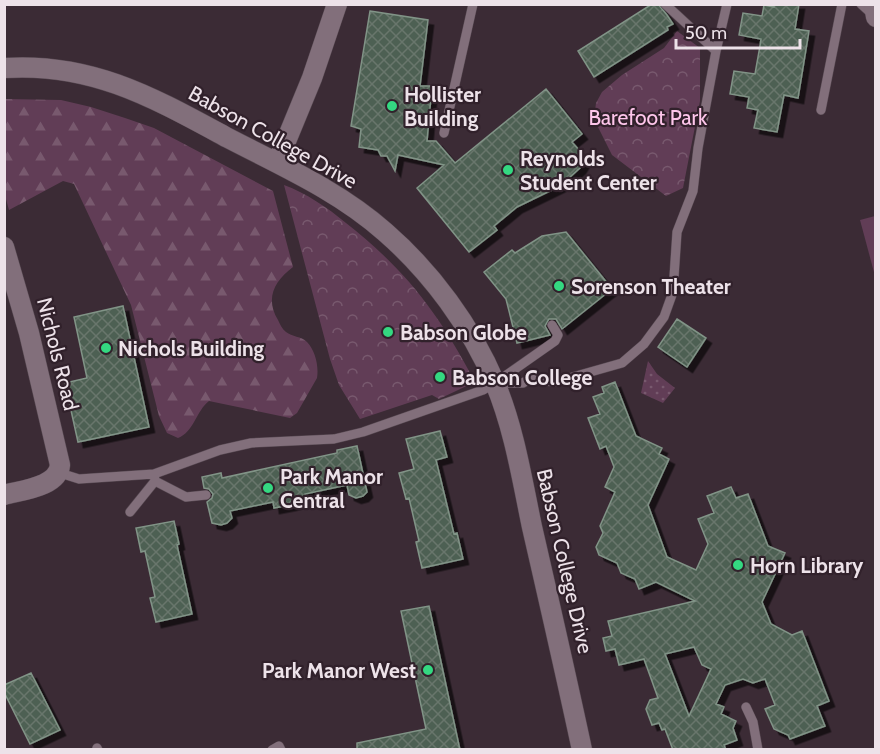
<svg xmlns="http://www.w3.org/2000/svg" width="880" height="754" font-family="Cabin,sans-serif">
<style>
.grass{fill:url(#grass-dots)}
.forest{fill:url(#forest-firs)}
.park{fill:url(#park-crowns)}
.garden{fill:#613d56}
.building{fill:url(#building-cross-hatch);stroke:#819487;stroke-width:1.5;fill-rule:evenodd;filter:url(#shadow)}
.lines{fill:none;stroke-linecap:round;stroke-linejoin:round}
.service-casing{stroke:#574952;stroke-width:10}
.minor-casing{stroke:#574952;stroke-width:21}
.service{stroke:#826f7b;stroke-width:9}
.minor{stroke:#826f7b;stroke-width:20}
.poi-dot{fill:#34d881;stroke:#31212b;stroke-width:2}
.labels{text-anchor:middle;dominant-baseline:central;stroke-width:4.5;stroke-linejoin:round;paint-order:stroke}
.poi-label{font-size:21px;font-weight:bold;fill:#ede2e9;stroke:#31212b;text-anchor:start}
.park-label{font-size:21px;fill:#fec6eb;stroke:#31212b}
.street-label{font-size:21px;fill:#ede2e9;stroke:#31212b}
</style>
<defs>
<pattern id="grass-dots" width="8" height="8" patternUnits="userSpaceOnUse" patternTransform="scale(1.5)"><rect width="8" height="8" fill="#613d56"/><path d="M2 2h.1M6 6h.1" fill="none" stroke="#78596e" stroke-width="1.8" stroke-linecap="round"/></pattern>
<pattern id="forest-firs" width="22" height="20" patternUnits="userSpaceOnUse" patternTransform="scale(1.5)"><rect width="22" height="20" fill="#613d56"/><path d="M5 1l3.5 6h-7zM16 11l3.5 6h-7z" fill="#78596e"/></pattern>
<pattern id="park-crowns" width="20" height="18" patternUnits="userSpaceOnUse" patternTransform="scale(1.5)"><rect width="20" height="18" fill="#613d56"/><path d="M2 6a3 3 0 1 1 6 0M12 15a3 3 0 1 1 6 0" fill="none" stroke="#78596e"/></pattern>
<pattern id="building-cross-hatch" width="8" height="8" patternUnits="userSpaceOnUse" patternTransform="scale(1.5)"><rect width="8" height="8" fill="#4e6053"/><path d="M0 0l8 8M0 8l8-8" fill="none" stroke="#68766c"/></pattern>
<filter id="shadow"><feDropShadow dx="5.5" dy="5.5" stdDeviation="0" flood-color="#0009"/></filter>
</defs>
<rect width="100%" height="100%" fill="#3b2b35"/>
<path class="grass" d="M 648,361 L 657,374 L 675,388 L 663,403 L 641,393 Z"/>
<path class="forest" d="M 4,99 L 61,100 L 91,107 L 125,118 L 154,128 L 273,191 L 293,267 C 274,281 265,299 278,320 C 280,324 282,329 286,332 C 292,337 301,336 307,342 C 315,350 319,366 317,378 L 297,413 L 290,418 L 209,401 C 196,411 194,432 178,438 L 167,433 L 159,416 L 131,305 L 74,184 L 63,181 L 9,210 L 4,192 Z"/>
<path class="park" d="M 677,31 L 700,48 L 700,101 L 683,188 L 666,196 L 612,155 L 594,119 L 596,103 L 602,92 L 622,75 L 664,48 Z
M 284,185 C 306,193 328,208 346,223 C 407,271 439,314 475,382 L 439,399 L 432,395 L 360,419 L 339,385 L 330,359 Z"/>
<path class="garden" d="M 875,216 L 876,216 L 875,276 L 860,220 Z"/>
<path class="building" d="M 652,4 L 658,4 L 667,15 L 673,24 L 667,27 L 668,30 L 594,77 L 578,51 Z
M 774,4 L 799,4 L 795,29 L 809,31 L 798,98 L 784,95 L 777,132 L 754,128 L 758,110 L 747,108 L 749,97 L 730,94 L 734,71 L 755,74 L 760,46 L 761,39 L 739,35 L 743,13 L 762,16 L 764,5 L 774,7 Z
M 370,11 L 428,20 L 420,86 L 432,86 L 427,141 L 436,141 L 455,163 L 546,89 L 582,134 L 572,142 L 586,158 L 580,168 L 560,186 L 517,207 L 494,226 L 497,230 L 469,252 L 417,188 L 444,165 L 398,155 L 395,171 L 387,156 L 381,156 L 378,150 L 359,147 L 361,129 L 351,126 Z
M 566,232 L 612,289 L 562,329 L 556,319 L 549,319 L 545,326 L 550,335 L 517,343 L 506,299 L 484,272 L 512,250 L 515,253 L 542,236 Z
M 123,306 L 149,427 L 78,442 L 65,383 L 87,378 L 74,317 Z
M 677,319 L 706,338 L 687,367 L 658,347 Z
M 615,382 L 636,436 L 662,448 L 659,454 L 669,459 L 648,505 L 667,557 L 696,570 L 708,544 L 698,519 L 714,513 L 707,496 L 731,487 L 736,498 L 748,494 L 768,546 L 785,553 L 762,602 L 771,624 L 792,635 L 802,631 L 829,701 L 817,706 L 825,726 L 790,739 L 788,735 L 774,729 L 765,709 L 775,705 L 765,679 L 753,683 L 743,679 L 725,685 L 716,704 L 724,707 L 721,714 L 736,721 L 733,728 L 737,740 L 724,745 L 726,750 L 673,750 L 665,729 L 662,730 L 659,723 L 652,725 L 646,709 L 650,700 L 658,698 L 644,659 L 619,665 L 615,649 L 606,651 L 603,638 L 612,636 L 608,621 L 695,601 L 656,582 L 639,589 L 635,579 L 621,573 L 617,563 L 599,555 L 596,547 L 603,533 L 600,526 L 615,492 L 605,487 L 614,467 L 606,446 L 600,449 L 588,418 L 600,414 L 593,397 L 604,393 L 602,387 ZM 694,647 L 702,665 L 711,669 L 689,716 L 665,654 Z
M 440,431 L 447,457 L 436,460 L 454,534 L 457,533 L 463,559 L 422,568 L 416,542 L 419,541 L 409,498 L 406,499 L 399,473 L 414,469 L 406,439 Z
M 357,446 L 367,492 L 363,496 L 356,498 L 349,495 L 347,485 L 305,494 L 306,501 L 290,505 L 274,508 L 273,502 L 230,511 L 232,518 L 227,523 L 221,525 L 212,523 L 207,502 L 212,498 L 213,494 L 209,489 L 204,488 L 202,477 L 221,473 L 222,478 L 337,453 L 337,450 Z
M 174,521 L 179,544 L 177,545 L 192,614 L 156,622 L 150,598 L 155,597 L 145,551 L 141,552 L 136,528 Z
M 429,606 L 460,750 L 357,750 L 357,743 L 426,729 L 401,611 Z
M 31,673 L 60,730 L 30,744 L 4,692 L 4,685 Z"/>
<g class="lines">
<defs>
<path id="service" d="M 665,4 L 716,51
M 861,4 L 873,15
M 821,110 L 842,4
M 444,133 L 473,4
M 495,383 L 523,383 L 529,379 L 555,382 L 622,363 L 644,344 L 664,317 L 673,292 L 677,232 L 693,191 L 698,148 L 716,51 L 727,4
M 60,473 L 79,479 L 154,474 L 220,450 L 251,443 L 334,439 L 363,432 L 483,390 L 495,383 L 555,341 L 558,335 L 552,325
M 154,474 L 155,481 L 186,497 L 206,495
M 130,512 L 155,481
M 746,707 L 753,722 L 758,750
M 97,748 L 98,750
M 272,750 L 279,746 L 281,750"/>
<path id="minor" d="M 874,4 L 876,17
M 4,68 C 92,62 154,98 228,138 C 282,166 339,191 385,232 C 431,272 471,326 495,383 C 514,428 522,479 532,527 C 549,601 566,675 582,750
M 277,163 L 312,78 L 337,4
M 4,247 L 29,333 L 60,465 C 58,487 22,490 4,495"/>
</defs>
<use href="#service" class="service-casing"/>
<use href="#minor" class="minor-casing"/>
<use href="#service" class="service"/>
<use href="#minor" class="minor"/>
</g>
<g class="poi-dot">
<circle cx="392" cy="106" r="6"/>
<circle cx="508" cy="170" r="6"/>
<circle cx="559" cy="286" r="6"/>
<circle cx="388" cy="332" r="6"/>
<circle cx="106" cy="348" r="6"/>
<circle cx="440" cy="377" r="6"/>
<circle cx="268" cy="488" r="6"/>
<circle cx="738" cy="565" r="6"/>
<circle cx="428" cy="670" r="6"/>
</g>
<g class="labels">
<g class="poi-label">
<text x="404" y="94">Hollister<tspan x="404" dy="24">Building</tspan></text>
<text x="520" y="158">Reynolds<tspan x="520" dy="24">Student Center</tspan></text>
<text x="571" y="286">Sorenson Theater</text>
<text x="400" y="332">Babson Globe</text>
<text x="118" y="348">Nichols Building</text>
<text x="452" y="377">Babson College</text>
<text x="280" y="476">Park Manor<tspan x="280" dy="24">Central</tspan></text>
<text x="750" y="565">Horn Library</text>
<text x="416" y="670" text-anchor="end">Park Manor West</text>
</g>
<g class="park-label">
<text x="648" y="117">Barefoot Park</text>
</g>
<g class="street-label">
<text transform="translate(273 137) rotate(29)">Babson College Drive</text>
<text transform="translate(58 354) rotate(76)">Nichols Road</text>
<text transform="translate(565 561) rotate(77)">Babson College Drive</text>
</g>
</g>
<rect width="880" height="754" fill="none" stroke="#ede2e9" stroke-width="12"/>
<path d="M676 39v9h124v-9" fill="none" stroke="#ede2e9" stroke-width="3"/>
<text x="685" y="39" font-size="18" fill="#ede2e9" stroke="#31212b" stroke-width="4.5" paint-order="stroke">50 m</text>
</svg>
